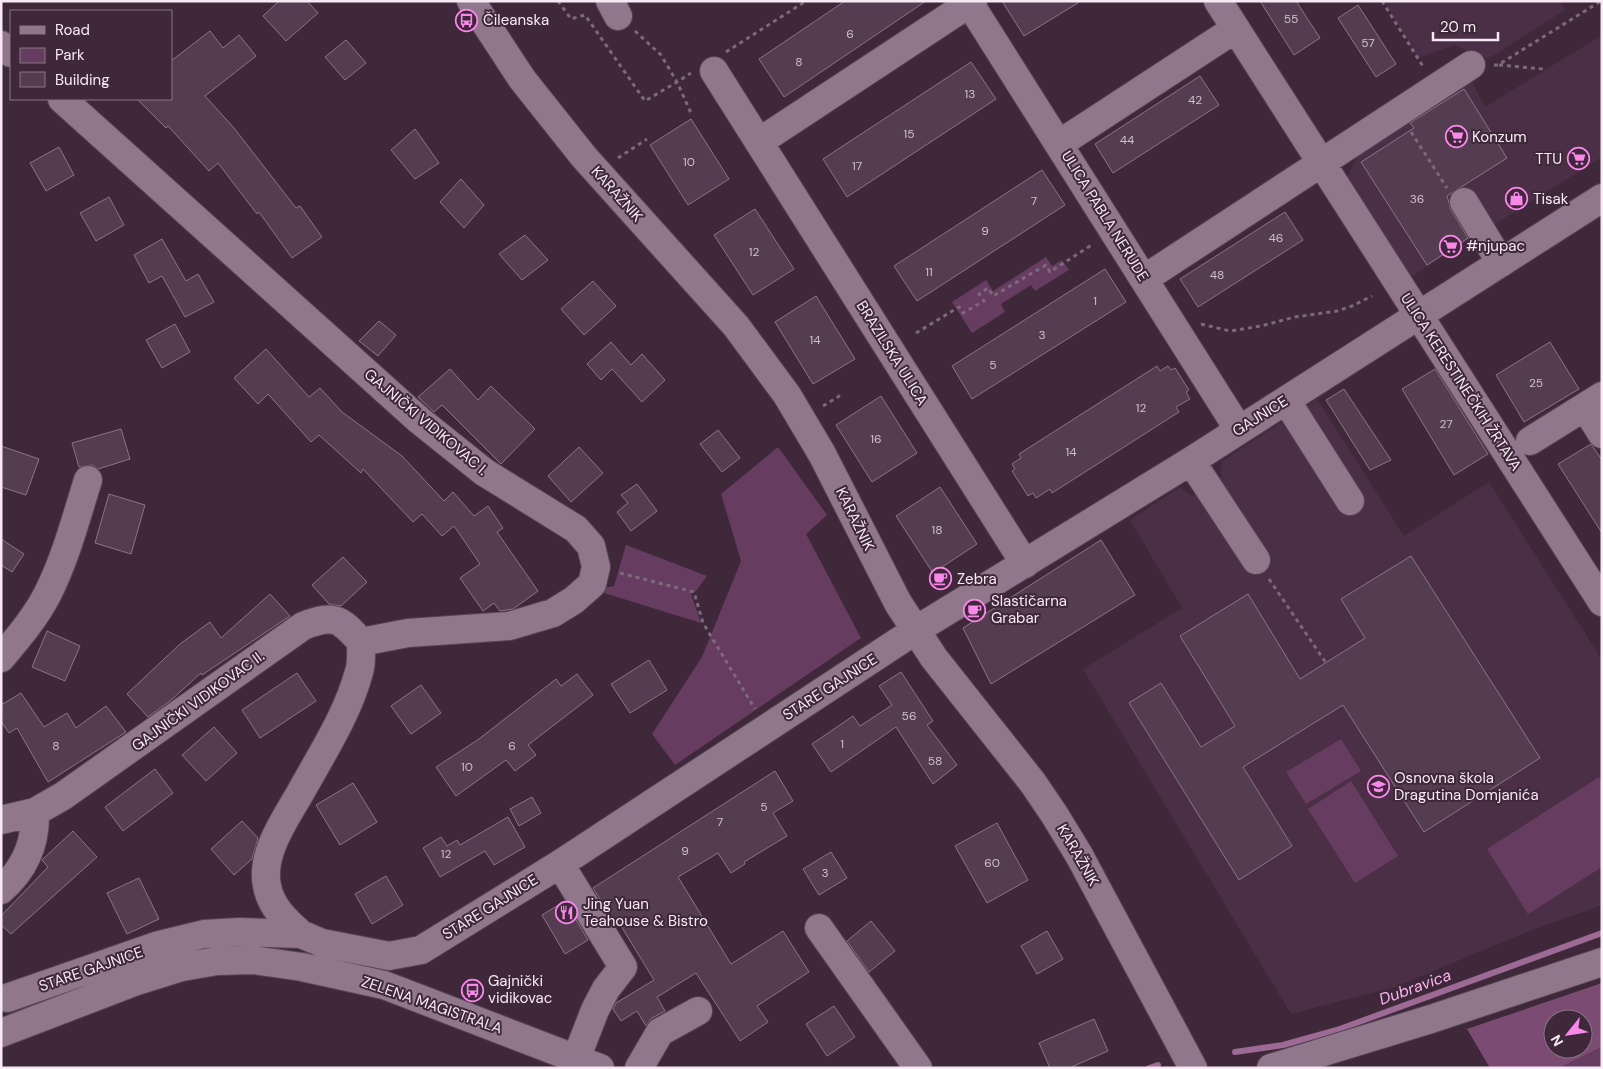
<svg xmlns="http://www.w3.org/2000/svg" width="1603" height="1069" font-family="'DM Sans',sans-serif">
<style>
.built{fill:#4b2f46}
.green{fill:#663d60}
.forest{fill:#7b4b74;fill-rule:evenodd}
.lines{fill:none;stroke-linecap:round;stroke-linejoin:round}
.stream{stroke:#9c6a94;stroke-width:6}
.building{fill:#543d50;stroke:#8d7489}
.minor-casing{stroke:#574454;stroke-width:30}
.path{stroke:#7c6979;stroke-width:3;stroke-dasharray:4 4;stroke-linecap:butt}
.minor{stroke:#90778c;stroke-width:28}
.labels{text-anchor:middle;dominant-baseline:central;stroke-width:4;stroke-linejoin:round;paint-order:stroke}
.number-label{font-size:12px;fill:#cfbfcc}
.poi-label{font-size:15px;fill:#f8eaf5;stroke:#3e283a;text-anchor:start}
.street-label{font-size:15px;fill:#f8eaf5;stroke:#3e283a}
.water-label{font-size:16px;font-style:italic;fill:#feb4f2;stroke:#3e283a}
</style>
<rect width="100%" height="100%" fill="#3e283a"/>
<path class="built" d="M 1384,1 L 1560,1 L 1565,10 L 1488,59 L 1454,45 L 1418,58 Z
M 1602,35 L 1602,157 L 1409,278 L 1347,179 L 1358,152 L 1471,80 L 1485,107 Z
M 1317,399 L 1404,536 L 1489,482 L 1602,660 L 1602,905 L 1527,932 L 1395,987 L 1291,1014 L 1083,669 L 1182,608 L 1130,520 L 1180,487 L 1192,496 L 1221,478 L 1221,462 Z"/>
<path class="green" d="M 1046,257 L 1052,266 L 1062,260 L 1069,270 L 1035,291 L 1031,285 L 1001,304 L 1005,312 L 972,333 L 952,302 L 986,280 L 993,291 Z
M 778,447 L 827,515 L 806,534 L 861,638 L 675,765 L 652,734 L 702,657 L 741,561 L 721,494 Z
M 626,545 L 707,576 L 696,591 L 691,594 L 701,623 L 601,592 L 602,588 L 614,586 Z
M 1341,739 L 1361,771 L 1306,804 L 1286,772 Z
M 1599,777 L 1602,782 L 1602,867 L 1528,914 L 1487,849 Z
M 1351,781 L 1398,856 L 1355,883 L 1308,809 Z
M 1602,1047 L 1602,1068 L 1559,1068 Z"/>
<path class="forest" d="M 1602,983 L 1602,1047 L 1559,1068 L 1490,1068 L 1467,1029 ZM 1553,1019 L 1583,1019 L 1583,1049 L 1553,1049 Z"/>
<g class="lines">
<path class="stream" d="M 1235,1052 L 1283,1045 L 1337,1030 L 1602,933
M 1149,1068 L 1158,1065"/>
</g>
<path class="building" d="M 279,1 L 307,1 L 318,13 L 286,41 L 263,16 Z
M 845,1 L 926,1 L 784,97 L 759,59 Z
M 1002,1 L 1081,1 L 1024,36 Z
M 1260,1 L 1296,1 L 1320,38 L 1294,55 Z
M 1358,5 L 1396,64 L 1376,77 L 1338,18 Z
M 210,31 L 223,48 L 239,35 L 256,56 L 205,96 L 234,128 L 296,208 L 300,206 L 322,237 L 292,258 L 259,212 L 257,214 L 218,163 L 209,171 L 168,126 L 166,128 L 137,99 L 171,99 L 171,61 Z
M 346,40 L 366,63 L 345,80 L 325,57 Z
M 971,62 L 996,99 L 847,197 L 823,159 Z
M 1200,76 L 1219,105 L 1113,173 L 1095,144 Z
M 1464,89 L 1507,158 L 1447,196 L 1451,210 L 1468,238 L 1427,265 L 1361,162 L 1414,128 L 1410,123 Z
M 691,119 L 729,179 L 688,205 L 650,145 Z
M 415,129 L 439,163 L 415,179 L 391,150 Z
M 59,147 L 74,175 L 46,191 L 30,163 Z
M 1042,170 L 1065,205 L 917,301 L 894,266 Z
M 461,179 L 484,205 L 464,228 L 440,202 Z
M 109,197 L 124,225 L 96,241 L 80,213 Z
M 755,209 L 794,269 L 753,295 L 714,235 Z
M 1285,212 L 1303,240 L 1198,307 L 1180,279 Z
M 525,235 L 548,260 L 522,280 L 499,254 Z
M 162,239 L 186,281 L 198,274 L 214,302 L 185,317 L 162,276 L 149,283 L 134,255 Z
M 1105,269 L 1126,302 L 972,399 L 952,366 Z
M 593,281 L 616,306 L 584,335 L 561,309 Z
M 816,296 L 855,359 L 813,384 L 775,322 Z
M 379,321 L 396,335 L 378,356 L 359,341 Z
M 175,324 L 190,352 L 162,368 L 146,340 Z
M 611,342 L 631,365 L 642,354 L 665,380 L 642,402 L 612,369 L 601,380 L 587,364 Z
M 1550,342 L 1579,389 L 1524,422 L 1496,375 Z
M 266,349 L 309,397 L 320,388 L 342,412 L 402,456 L 444,501 L 453,492 L 474,516 L 488,506 L 503,528 L 497,532 L 538,591 L 513,609 L 500,611 L 494,603 L 483,611 L 460,578 L 480,564 L 454,526 L 442,536 L 422,514 L 413,522 L 363,469 L 361,473 L 319,435 L 311,442 L 268,394 L 258,404 L 234,378 Z
M 1157,366 L 1160,371 L 1168,366 L 1171,370 L 1175,368 L 1189,390 L 1186,392 L 1190,399 L 1176,407 L 1179,412 L 1052,493 L 1050,489 L 1036,498 L 1033,493 L 1028,496 L 1012,471 L 1015,469 L 1012,464 L 1021,458 L 1019,454 Z
M 450,369 L 478,400 L 491,386 L 535,429 L 501,464 L 442,405 L 434,412 L 418,397 Z
M 1435,369 L 1488,454 L 1454,475 L 1402,389 Z
M 1344,389 L 1391,460 L 1370,470 L 1326,400 Z
M 881,396 L 917,453 L 872,482 L 836,425 Z
M 121,429 L 130,459 L 98,469 L 92,465 L 79,467 L 72,443 Z
M 718,430 L 740,458 L 722,472 L 700,444 Z
M 1591,444 L 1602,460 L 1602,533 L 1558,464 Z
M 1,446 L 39,459 L 26,495 L 1,487 Z
M 579,447 L 603,473 L 571,502 L 548,476 Z
M 637,484 L 657,511 L 631,531 L 617,512 L 628,503 L 621,495 Z
M 940,487 L 977,544 L 933,573 L 896,516 Z
M 109,494 L 145,505 L 131,554 L 95,543 Z
M 1,539 L 24,554 L 12,572 L 1,565 Z
M 1101,540 L 1135,595 L 991,684 L 963,628 Z
M 1411,556 L 1540,758 L 1424,832 L 1343,705 L 1243,767 L 1292,846 L 1239,880 L 1129,703 L 1161,683 L 1201,747 L 1235,726 L 1180,636 L 1248,594 L 1300,679 L 1365,638 L 1341,599 Z
M 343,557 L 367,582 L 341,606 L 329,604 L 312,585 Z
M 270,594 L 290,616 L 202,675 L 201,673 L 170,701 L 148,717 L 127,694 L 180,644 L 210,622 L 221,638 Z
M 47,631 L 80,646 L 65,681 L 32,667 Z
M 649,660 L 667,690 L 630,713 L 611,684 Z
M 901,672 L 933,721 L 927,725 L 957,765 L 933,784 L 896,727 L 831,772 L 812,744 L 853,716 L 860,726 L 892,705 L 879,686 Z
M 297,673 L 316,701 L 260,738 L 242,710 Z
M 577,674 L 593,695 L 528,745 L 536,755 L 515,771 L 506,760 L 456,796 L 436,767 L 479,739 L 556,679 L 561,686 Z
M 421,685 L 441,713 L 411,734 L 391,706 Z
M 21,693 L 44,727 L 67,713 L 76,728 L 106,706 L 126,732 L 48,782 L 17,728 L 9,733 L 1,721 L 1,705 Z
M 214,727 L 237,753 L 206,781 L 182,755 Z
M 155,769 L 173,793 L 123,831 L 105,807 Z
M 775,771 L 793,801 L 773,813 L 787,836 L 744,862 L 745,864 L 731,873 L 718,853 L 678,877 L 731,964 L 783,931 L 809,972 L 757,1006 L 768,1022 L 740,1041 L 696,973 L 657,997 L 665,1011 L 652,1018 L 646,1026 L 637,1011 L 621,1021 L 613,1009 L 616,1003 L 654,980 L 618,921 L 615,923 L 593,888 Z
M 353,783 L 377,822 L 340,845 L 316,805 Z
M 532,797 L 541,813 L 519,826 L 510,809 Z
M 508,817 L 525,847 L 494,865 L 485,851 L 440,877 L 423,848 L 441,837 L 447,846 L 457,840 L 460,845 Z
M 242,821 L 258,838 L 252,859 L 234,875 L 211,849 Z
M 997,823 L 1028,880 L 987,903 L 955,846 Z
M 73,831 L 97,857 L 11,934 L 1,925 L 1,916 L 48,867 L 42,860 Z
M 831,852 L 847,878 L 819,895 L 803,869 Z
M 386,876 L 403,905 L 372,924 L 355,894 Z
M 139,878 L 159,919 L 127,934 L 107,893 Z
M 565,901 L 588,940 L 565,954 L 542,915 Z
M 871,921 L 895,951 L 869,972 L 847,941 Z
M 1047,931 L 1063,959 L 1037,974 L 1021,946 Z
M 834,1006 L 855,1037 L 827,1056 L 806,1024 Z
M 1094,1019 L 1108,1051 L 1069,1068 L 1050,1068 L 1039,1043 Z"/>
<g class="lines">
<defs>
<path id="minor" d="M 471,1 L 522,79 L 584,157 L 736,326 L 787,395 L 822,454 L 898,603 L 934,658 L 1033,783 L 1054,814 L 1079,855 L 1193,1068
M 610,1 L 618,16
M 1218,1 L 1602,602
M 970,4 L 1239,430
M 1,45 L 11,53
M 714,71 L 1025,564
M 62,99 L 419,420 L 484,472 L 576,529 L 591,546 L 596,567 L 592,584 L 574,600 L 553,613 L 509,626 L 408,633 L 361,642
M 759,142 L 973,1
M 1059,144 L 1235,29
M 1464,202 L 1501,263
M 1144,279 L 1471,65
M 1286,400 L 1350,501
M 1585,407 L 1602,434
M 1530,441 L 1602,396
M 1191,461 L 1256,560
M 1,658 C 18,638 36,617 48,593 C 66,557 76,518 88,480
M 1,820 L 35,812 L 63,796 L 303,626 C 334,614 340,618 361,642
M 560,864 L 623,967 L 606,989 L 595,1010 L 576,1059
M 1,890 C 25,869 36,842 35,812
M 819,928 L 918,1068
M 301,934 C 286,921 271,907 267,886 C 260,852 287,817 303,788 C 323,752 348,713 359,672 C 362,663 361,652 361,642
M 7,998 L 159,945 L 204,934 L 239,932 L 301,934 L 322,943 L 389,956 L 421,950 L 560,864 L 916,630 L 1191,461 L 1602,198
M 1,1033 L 134,982 L 182,967 L 217,961 L 253,960 L 302,967 L 384,985 L 600,1068
M 639,1068 L 660,1032 L 698,1011
M 1271,1068 L 1431,1019 L 1602,962"/>
</defs>
<use href="#minor" class="minor-casing"/>
<path class="path" d="M 558,1 L 571,19 L 585,15 L 645,101 L 677,82 L 691,113
M 1382,1 L 1424,68
M 635,31 L 661,55 L 677,82 L 691,73
M 726,52 L 806,1
M 1494,65 L 1498,65 L 1601,1
M 1499,65 L 1543,69
M 1411,132 L 1447,188
M 618,158 L 647,139
M 1201,324 L 1230,331 L 1261,326 L 1295,317 L 1337,311 L 1352,306 L 1372,296
M 916,333 L 959,307 L 963,313 L 984,301 L 979,294 L 988,288 L 993,296 L 1046,265 L 1050,272 L 1093,244
M 823,406 L 841,395
M 620,573 L 694,592 L 703,623 L 755,709
M 1269,579 L 1326,663"/>
<use href="#minor" class="minor"/>
</g>
<defs>
<symbol id="bus-ring" viewBox="-11 -11 22 22"><circle r="9.5" fill="#3e283a" stroke="#f888e9" stroke-width="1.5"/><path d="M-5-6H5V4H4V6H2V4H-2V6H-4V4H-5ZM-3.5-4V0h7V-4ZM-3.5 1.2v1.5H-2V1.2ZM2 1.2v1.5H3.5V1.2Z" fill="#f888e9"/></symbol>
<symbol id="supermarket-ring" viewBox="-11 -11 22 22"><circle r="9.5" fill="#3e283a" stroke="#f888e9" stroke-width="1.5"/><path d="M-6-5.5h2.5l.6 2H6L4.5 2H-2.5L-4.4-4H-6ZM-1.5 3.2a1.3 1.3 0 1 0 .1 0ZM3 3.2a1.3 1.3 0 1 0 .1 0Z" fill="#f888e9"/></symbol>
<symbol id="shop-ring" viewBox="-11 -11 22 22"><circle r="9.5" fill="#3e283a" stroke="#f888e9" stroke-width="1.5"/><path d="M-5-2.5h2.3a2.7 3.5 0 0 1 5.4 0H5L5.5 6h-11ZM-1.5-2.5h3a1.5 2.3 0 0 0-3 0Z" fill="#f888e9"/></symbol>
<symbol id="cafe-ring" viewBox="-11 -11 22 22"><circle r="9.5" fill="#3e283a" stroke="#f888e9" stroke-width="1.5"/><path d="M-5.5-4.5H6V0H3Q3 3.5 0 3.5H-2.5Q-5.5 3.5-5.5 0ZM3-3.2v2h1.7v-2ZM-6 4.5H4V6H-6Z" fill="#f888e9"/></symbol>
<symbol id="school-ring" viewBox="-11 -11 22 22"><circle r="9.5" fill="#3e283a" stroke="#f888e9" stroke-width="1.5"/><path d="M0-5L7-2L0 1L-7-2ZM-4 1L0 2.5L4 1V4Q0 6-4 4Z" fill="#f888e9"/></symbol>
<symbol id="restaurant-ring" viewBox="-11 -11 22 22"><circle r="9.5" fill="#3e283a" stroke="#f888e9" stroke-width="1.5"/><path d="M-5-6h1v4h1v-4h1v4h1v-4h1v5L-1.5 .5V6h-2V.5L-5-1ZM5-6V6H3V1.5H1.5Q1.5-4 5-6Z" fill="#f888e9"/></symbol>
</defs>
<g fill-rule="evenodd">
<use href="#bus-ring" x="454" y="8" width="25" height="25"/>
<use href="#supermarket-ring" x="1444" y="124" width="25" height="25"/>
<use href="#supermarket-ring" x="1566" y="146" width="25" height="25"/>
<use href="#shop-ring" x="1504" y="186" width="25" height="25"/>
<use href="#supermarket-ring" x="1438" y="234" width="25" height="25"/>
<use href="#cafe-ring" x="928" y="566" width="25" height="25"/>
<use href="#cafe-ring" x="962" y="598" width="25" height="25"/>
<use href="#school-ring" x="1366" y="774" width="25" height="25"/>
<use href="#restaurant-ring" x="554" y="900" width="25" height="25"/>
<use href="#bus-ring" x="460" y="978" width="25" height="25"/>
</g>
<g class="labels">
<g class="number-label">
<text x="1291" y="19">55</text>
<text x="850" y="34">6</text>
<text x="1368" y="43">57</text>
<text x="799" y="62">8</text>
<text x="970" y="94">13</text>
<text x="1195" y="100">42</text>
<text x="909" y="134">15</text>
<text x="1127" y="140">44</text>
<text x="689" y="162">10</text>
<text x="857" y="166">17</text>
<text x="1417" y="199">36</text>
<text x="1034" y="201">7</text>
<text x="985" y="231">9</text>
<text x="1276" y="238">46</text>
<text x="754" y="252">12</text>
<text x="929" y="272">11</text>
<text x="1217" y="275">48</text>
<text x="1095" y="301">1</text>
<text x="1042" y="335">3</text>
<text x="815" y="340">14</text>
<text x="993" y="365">5</text>
<text x="1536" y="383">25</text>
<text x="1141" y="408">12</text>
<text x="1446" y="424">27</text>
<text x="876" y="439">16</text>
<text x="1071" y="452">14</text>
<text x="937" y="530">18</text>
<text x="909" y="716">56</text>
<text x="842" y="744">1</text>
<text x="56" y="746">8</text>
<text x="512" y="746">6</text>
<text x="935" y="761">58</text>
<text x="467" y="767">10</text>
<text x="764" y="807">5</text>
<text x="720" y="822">7</text>
<text x="685" y="851">9</text>
<text x="446" y="854">12</text>
<text x="992" y="863">60</text>
<text x="825" y="873">3</text>
</g>
<g class="poi-label">
<text x="483" y="20">Čileanska</text>
<text x="1472" y="137">Konzum</text>
<text x="1562" y="159" text-anchor="end">TTU</text>
<text x="1533" y="199">Tisak</text>
<text x="1466" y="246">#njupac</text>
<text x="957" y="579">Zebra</text>
<text x="991" y="601">Slastičarna<tspan x="991" dy="17">Grabar</tspan></text>
<text x="1394" y="778">Osnovna škola<tspan x="1394" dy="17">Dragutina Domjanića</tspan></text>
<text x="583" y="904">Jing Yuan<tspan x="583" dy="17">Teahouse &amp; Bistro</tspan></text>
<text x="488" y="981">Gajnički<tspan x="488" dy="17">vidikovac</tspan></text>
</g>
<g class="street-label">
<text transform="translate(617 194) rotate(48)">KARAŽNIK</text>
<text transform="translate(1105 216) rotate(58)">ULICA PABLA NERUDE</text>
<text transform="translate(892 353) rotate(58)">BRAZILSKA ULICA</text>
<text transform="translate(1461 382) rotate(57)">ULICA KERESTINEČKIH ŽRTAVA</text>
<text transform="translate(1260 416) rotate(-32)">GAJNICE</text>
<text transform="translate(426 422) rotate(40)">GAJNIČKI VIDIKOVAC I.</text>
<text transform="translate(855 519) rotate(64)">KARAŽNIK</text>
<text transform="translate(830 687) rotate(-33)">STARE GAJNICE</text>
<text transform="translate(198 701) rotate(-36)">GAJNIČKI VIDIKOVAC II.</text>
<text transform="translate(1078 855) rotate(60)">KARAŽNIK</text>
<text transform="translate(490 907) rotate(-32)">STARE GAJNICE</text>
<text transform="translate(91 969) rotate(-19)">STARE GAJNICE</text>
<text transform="translate(432 1005) rotate(19)">ZELENA MAGISTRALA</text>
</g>
<g class="water-label">
<text transform="translate(1415 987) rotate(-20)">Dubravica</text>
</g>
</g>
<rect width="1603" height="1069" fill="none" stroke="#f8eaf5" stroke-width="5"/>
<rect x="10" y="10" width="162" height="90" fill="#3e283a" stroke="#887685"/>
<rect x="20" y="26" width="25" height="8" fill="#90778c" stroke="#887685"/>
<text x="55" y="35" font-size="15" fill="#f8eaf5">Road</text>
<rect x="20" y="48" width="25" height="15" fill="#663d60" stroke="#887685"/>
<text x="55" y="60" font-size="15" fill="#f8eaf5">Park</text>
<rect x="20" y="72" width="25" height="15" fill="#543d50" stroke="#887685"/>
<text x="55" y="85" font-size="15" fill="#f8eaf5">Building</text>
<g transform="translate(1568 1034) rotate(240)"><circle r="24" fill="#3e283a" stroke="#887685"/>
<path d="M0-4L9 19L0 12L-9 19Z" fill="#f888e9"/>
<text y="-8" font-size="14" font-weight="bold" text-anchor="middle" fill="#f8eaf5">N</text>
</g>
<path d="M1433 32v8h65v-8" fill="none" stroke="#f8eaf5" stroke-width="2.5"/>
<text x="1440" y="32" font-size="15" fill="#f8eaf5" stroke="#3e283a" stroke-width="4" paint-order="stroke">20 m</text>
</svg>
